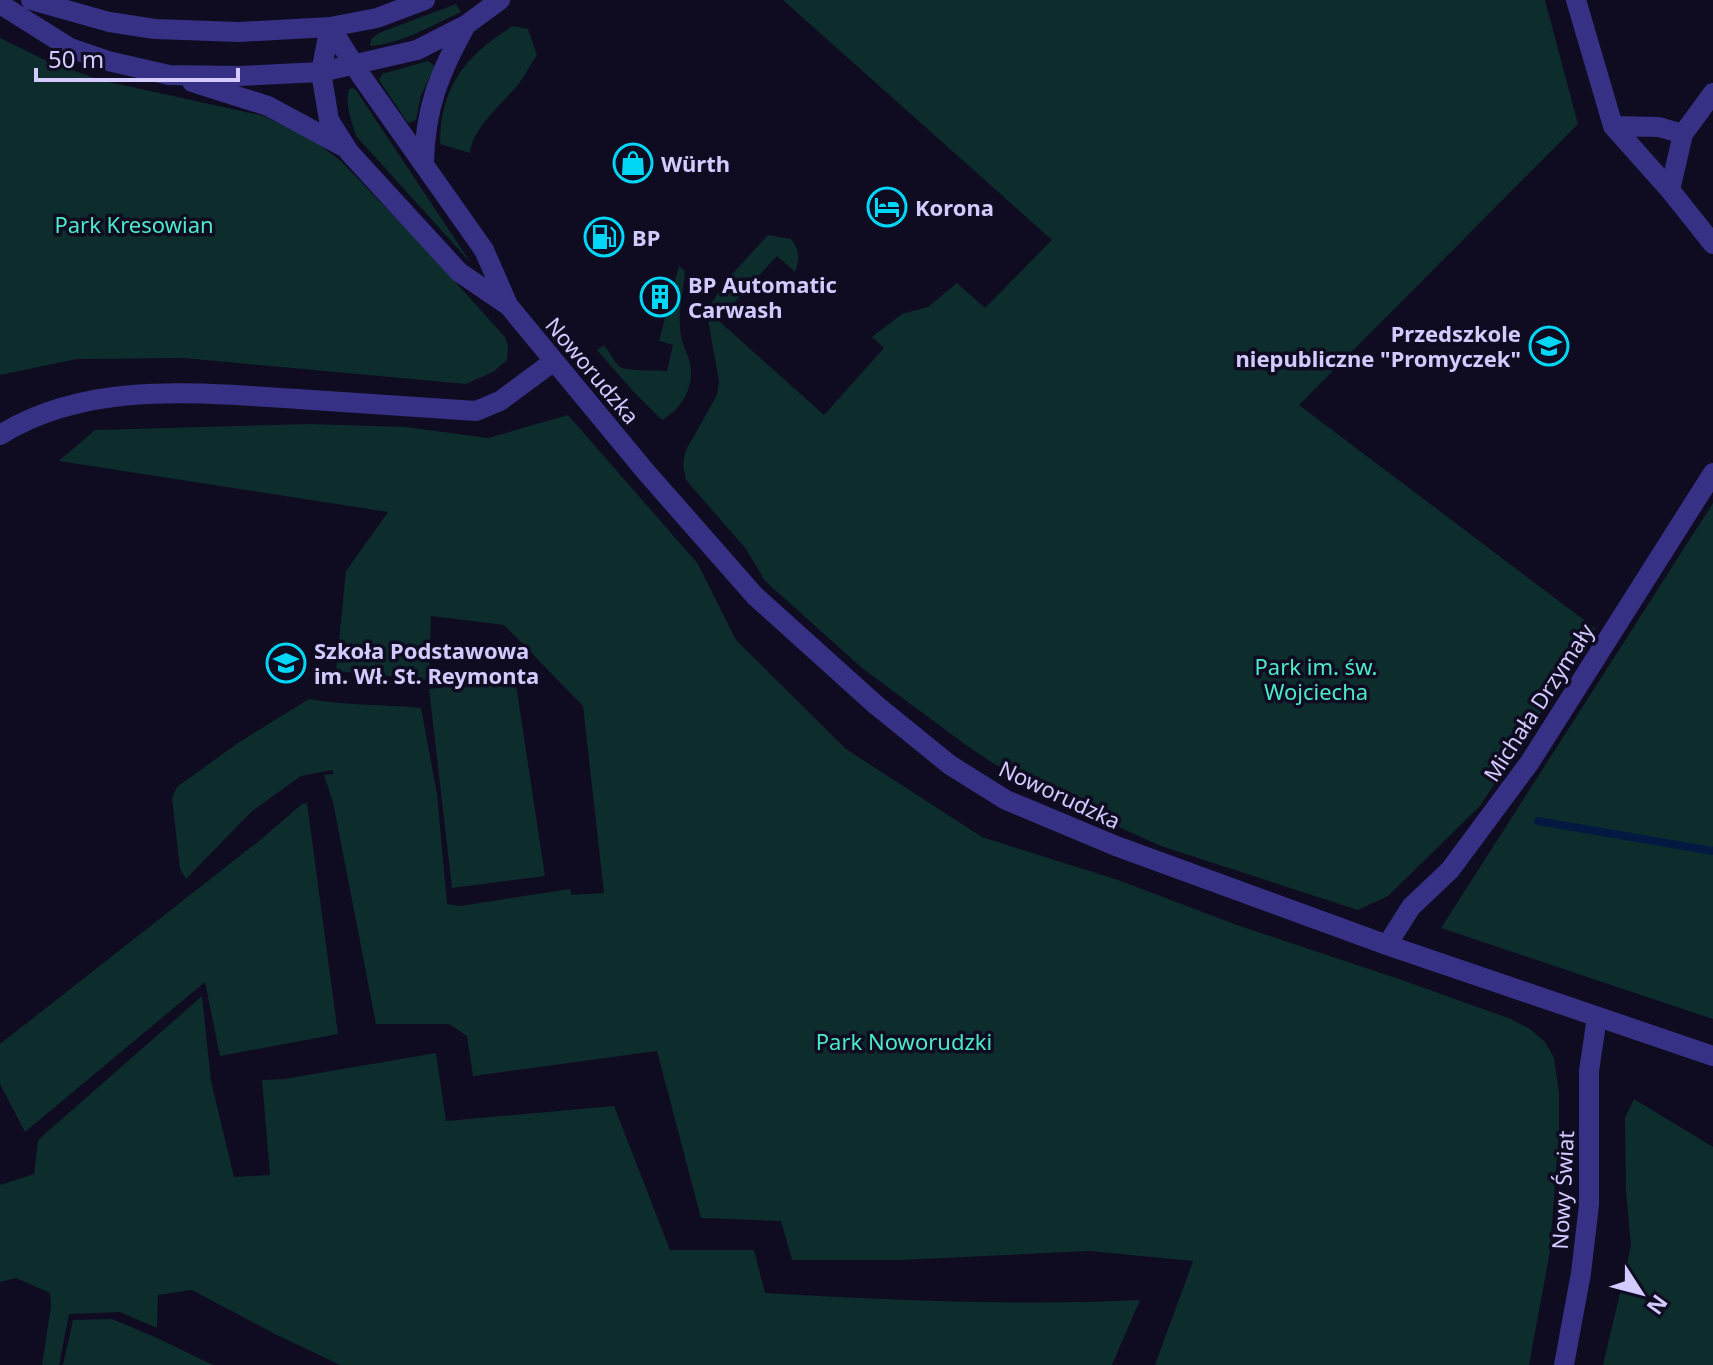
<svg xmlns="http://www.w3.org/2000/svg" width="1713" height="1365" font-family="'Noto Sans',sans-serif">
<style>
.green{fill:#0d2c2c}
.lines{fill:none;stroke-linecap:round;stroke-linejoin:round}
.stream{stroke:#041941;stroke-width:8}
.minor{stroke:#373185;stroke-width:20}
.labels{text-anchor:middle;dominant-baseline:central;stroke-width:7;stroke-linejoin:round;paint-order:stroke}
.poi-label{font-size:22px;font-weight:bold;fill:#d3cbff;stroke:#0f0b21;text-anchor:start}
.park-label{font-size:22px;fill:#4cebc8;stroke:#0f0b21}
.street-label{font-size:22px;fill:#d3cbff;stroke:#0f0b21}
</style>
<rect width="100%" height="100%" fill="#0f0b21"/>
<path class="green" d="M 783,0 L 1545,0 L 1578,124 L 1299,405 L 1596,629 L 1480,806 L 1388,896 L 1358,910 L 1161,846 L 1030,787 L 970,748 L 862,668 L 765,581 L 746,549 L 686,480 L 683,464 L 686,450 L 717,395 L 719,381 L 708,320 L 710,306 L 724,283 L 768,235 L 791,239 C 800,250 800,259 795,272 L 777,256 L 718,320 L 824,415 L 884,348 L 872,337 L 902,314 L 928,307 L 957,283 L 985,308 L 1052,240 Z
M 456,4 L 461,12 C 433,25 401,44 370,46 L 371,39 L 379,33 Z
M 513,26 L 528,29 L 537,55 C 531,64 526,73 520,82 C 504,103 473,126 470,153 L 440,144 C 440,87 466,55 513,26 Z
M 0,38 L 47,61 L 100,80 L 264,116 L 313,140 L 341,161 L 423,246 L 505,337 L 508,346 L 507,360 L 493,372 L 466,384 L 184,358 L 77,359 L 0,375 Z
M 428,61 L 435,66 L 421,95 L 416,120 L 408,123 L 379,80 L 382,74 Z
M 353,88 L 356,90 L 471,263 L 356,136 C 351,120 345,105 349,89 Z
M 679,266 L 685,271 C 684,289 678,309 680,327 C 680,340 687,351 690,363 C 695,386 682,409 662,420 L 632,390 L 597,350 L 604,345 C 609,351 614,362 620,367 C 626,371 657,370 667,371 L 673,345 L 659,341 Z
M 568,415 L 698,564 L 736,640 L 846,749 L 982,837 L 1118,880 L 1237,925 L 1399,979 L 1511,1019 L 1530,1029 L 1545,1042 L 1554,1058 L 1559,1093 L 1559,1129 L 1550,1251 L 1529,1365 L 1155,1365 L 1193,1261 L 1089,1251 L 900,1260 L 792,1260 L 781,1221 L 701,1218 L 657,1051 L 473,1076 L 467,1036 L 449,1024 L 376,1024 L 333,802 L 324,775 L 334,774 L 332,770 L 301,776 L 251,812 L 186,879 L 180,869 L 172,798 L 177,787 L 238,743 L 309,699 C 346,706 384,704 421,708 L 437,794 L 447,904 L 460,906 L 570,889 L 572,895 L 604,893 L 583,706 L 504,625 L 431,616 L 429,680 L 336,671 L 346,571 L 388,512 L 59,461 L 95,430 L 309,424 L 406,427 L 488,438 Z
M 1713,503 L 1713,1019 L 1441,928 Z
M 515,678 L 545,876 L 452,888 L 429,689 Z
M 307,803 L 338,1034 L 220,1056 L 205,982 L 25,1132 L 0,1084 L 0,1044 L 259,841 L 302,804 Z
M 202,996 L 211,1081 L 234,1177 L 270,1175 L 262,1080 L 284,1079 L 436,1053 L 446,1121 L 614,1106 L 670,1250 L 754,1250 L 765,1293 C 890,1300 1015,1306 1140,1300 L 1112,1365 L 340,1365 L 275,1334 L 192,1290 L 158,1295 L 157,1328 L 120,1312 L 69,1314 L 59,1365 L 42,1365 L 51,1306 L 50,1293 L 16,1278 L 0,1282 L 0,1185 L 34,1174 L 38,1140 Z
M 1634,1099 L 1713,1147 L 1713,1365 L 1603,1365 L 1631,1246 L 1626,1191 L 1625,1118 Z
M 112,1319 L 157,1338 L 213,1365 L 63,1365 L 73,1320 Z"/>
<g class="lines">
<path class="stream" d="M 1538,821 L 1713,851"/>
<path class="minor" d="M 31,0 L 109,22 L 155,29 L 239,32 L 330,27 L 377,18 L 425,0
M 1576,0 L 1613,126 L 1670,190 L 1713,244
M 0,4 L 70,48 L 108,61 L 169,75 L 239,76 L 321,72 L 417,50 L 466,25 L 500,0
M 330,27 L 362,77 L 484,250 L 508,305 L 646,472 L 755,596 L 876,705 L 950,765 L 1006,800 L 1116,846 L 1387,945 L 1713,1056
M 330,27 L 321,72 L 329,120 L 349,152 L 459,272 L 506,304
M 192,82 L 268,106 L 342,146
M 1613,126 L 1659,127 L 1683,134
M 424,164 C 425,108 439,74 466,25
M 1670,190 L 1683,134 L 1713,93
M 0,435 C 88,380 199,393 298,399 C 358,403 417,407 476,411 L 500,401 L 554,361
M 1387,945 L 1411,907 L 1450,870 L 1530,762 L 1713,473
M 1564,1365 L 1581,1273 L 1589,1205 L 1589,1071 L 1597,1017"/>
</g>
<defs>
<symbol id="shop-ring" viewBox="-11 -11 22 22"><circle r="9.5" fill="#0f0b21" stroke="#00d6f6" stroke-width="1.5"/><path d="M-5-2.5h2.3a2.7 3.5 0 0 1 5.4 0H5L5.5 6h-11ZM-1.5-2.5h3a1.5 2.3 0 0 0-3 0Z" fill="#00d6f6"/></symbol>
<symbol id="hotel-ring" viewBox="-11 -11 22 22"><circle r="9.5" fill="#0f0b21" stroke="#00d6f6" stroke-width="1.5"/><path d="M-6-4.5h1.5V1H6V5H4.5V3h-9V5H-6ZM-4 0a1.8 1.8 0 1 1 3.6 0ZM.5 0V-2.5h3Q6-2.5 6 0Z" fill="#00d6f6"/></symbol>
<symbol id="fuel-ring" viewBox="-11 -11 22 22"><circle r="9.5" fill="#0f0b21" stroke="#00d6f6" stroke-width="1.5"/><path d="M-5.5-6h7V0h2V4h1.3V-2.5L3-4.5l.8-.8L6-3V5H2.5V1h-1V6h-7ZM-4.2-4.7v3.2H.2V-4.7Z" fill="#00d6f6"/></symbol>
<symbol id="building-ring" viewBox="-11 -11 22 22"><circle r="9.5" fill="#0f0b21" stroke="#00d6f6" stroke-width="1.5"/><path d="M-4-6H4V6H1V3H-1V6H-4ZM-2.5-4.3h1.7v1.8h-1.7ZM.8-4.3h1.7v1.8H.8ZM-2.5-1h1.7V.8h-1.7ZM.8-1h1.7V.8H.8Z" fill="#00d6f6"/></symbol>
<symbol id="school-ring" viewBox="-11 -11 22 22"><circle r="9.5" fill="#0f0b21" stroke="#00d6f6" stroke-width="1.5"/><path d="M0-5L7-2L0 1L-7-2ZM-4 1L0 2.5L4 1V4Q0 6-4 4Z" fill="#00d6f6"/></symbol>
</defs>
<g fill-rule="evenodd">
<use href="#shop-ring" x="611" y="141" width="44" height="44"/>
<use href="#hotel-ring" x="865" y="185" width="44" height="44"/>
<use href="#fuel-ring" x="582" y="215" width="44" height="44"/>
<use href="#building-ring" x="638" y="275" width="44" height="44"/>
<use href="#school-ring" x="1527" y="324" width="44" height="44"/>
<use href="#school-ring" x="264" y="641" width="44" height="44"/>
</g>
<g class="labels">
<g class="poi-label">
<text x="661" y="163">Würth</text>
<text x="915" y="207">Korona</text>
<text x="632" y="237">BP</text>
<text x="688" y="284">BP Automatic<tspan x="688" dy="25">Carwash</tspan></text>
<text x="1521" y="333" text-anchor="end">Przedszkole<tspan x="1521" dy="25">niepubliczne "Promyczek"</tspan></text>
<text x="314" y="650">Szkoła Podstawowa<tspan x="314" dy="25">im. Wł. St. Reymonta</tspan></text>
</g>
<g class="park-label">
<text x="134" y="224">Park Kresowian</text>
<text x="1316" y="666">Park im. św.<tspan x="1316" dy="25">Wojciecha</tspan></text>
<text x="904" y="1041">Park Noworudzki</text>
</g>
<g class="street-label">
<text transform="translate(593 370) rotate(50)">Noworudzka</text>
<text transform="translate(1538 702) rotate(-57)">Michała Drzymały</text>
<text transform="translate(1060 794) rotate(25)">Noworudzka</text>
<text transform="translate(1562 1190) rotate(-87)">Nowy Świat</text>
</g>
</g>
<g transform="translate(1641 1293) rotate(126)" stroke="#0f0b21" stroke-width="6" paint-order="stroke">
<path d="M0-6L14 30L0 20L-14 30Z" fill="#d3cbff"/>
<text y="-12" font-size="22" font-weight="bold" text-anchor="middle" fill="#d3cbff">N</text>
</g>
<path d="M36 68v12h202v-12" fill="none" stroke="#d3cbff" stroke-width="4"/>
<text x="48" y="68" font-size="24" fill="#d3cbff" stroke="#0f0b21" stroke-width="6" paint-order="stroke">50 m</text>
</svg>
